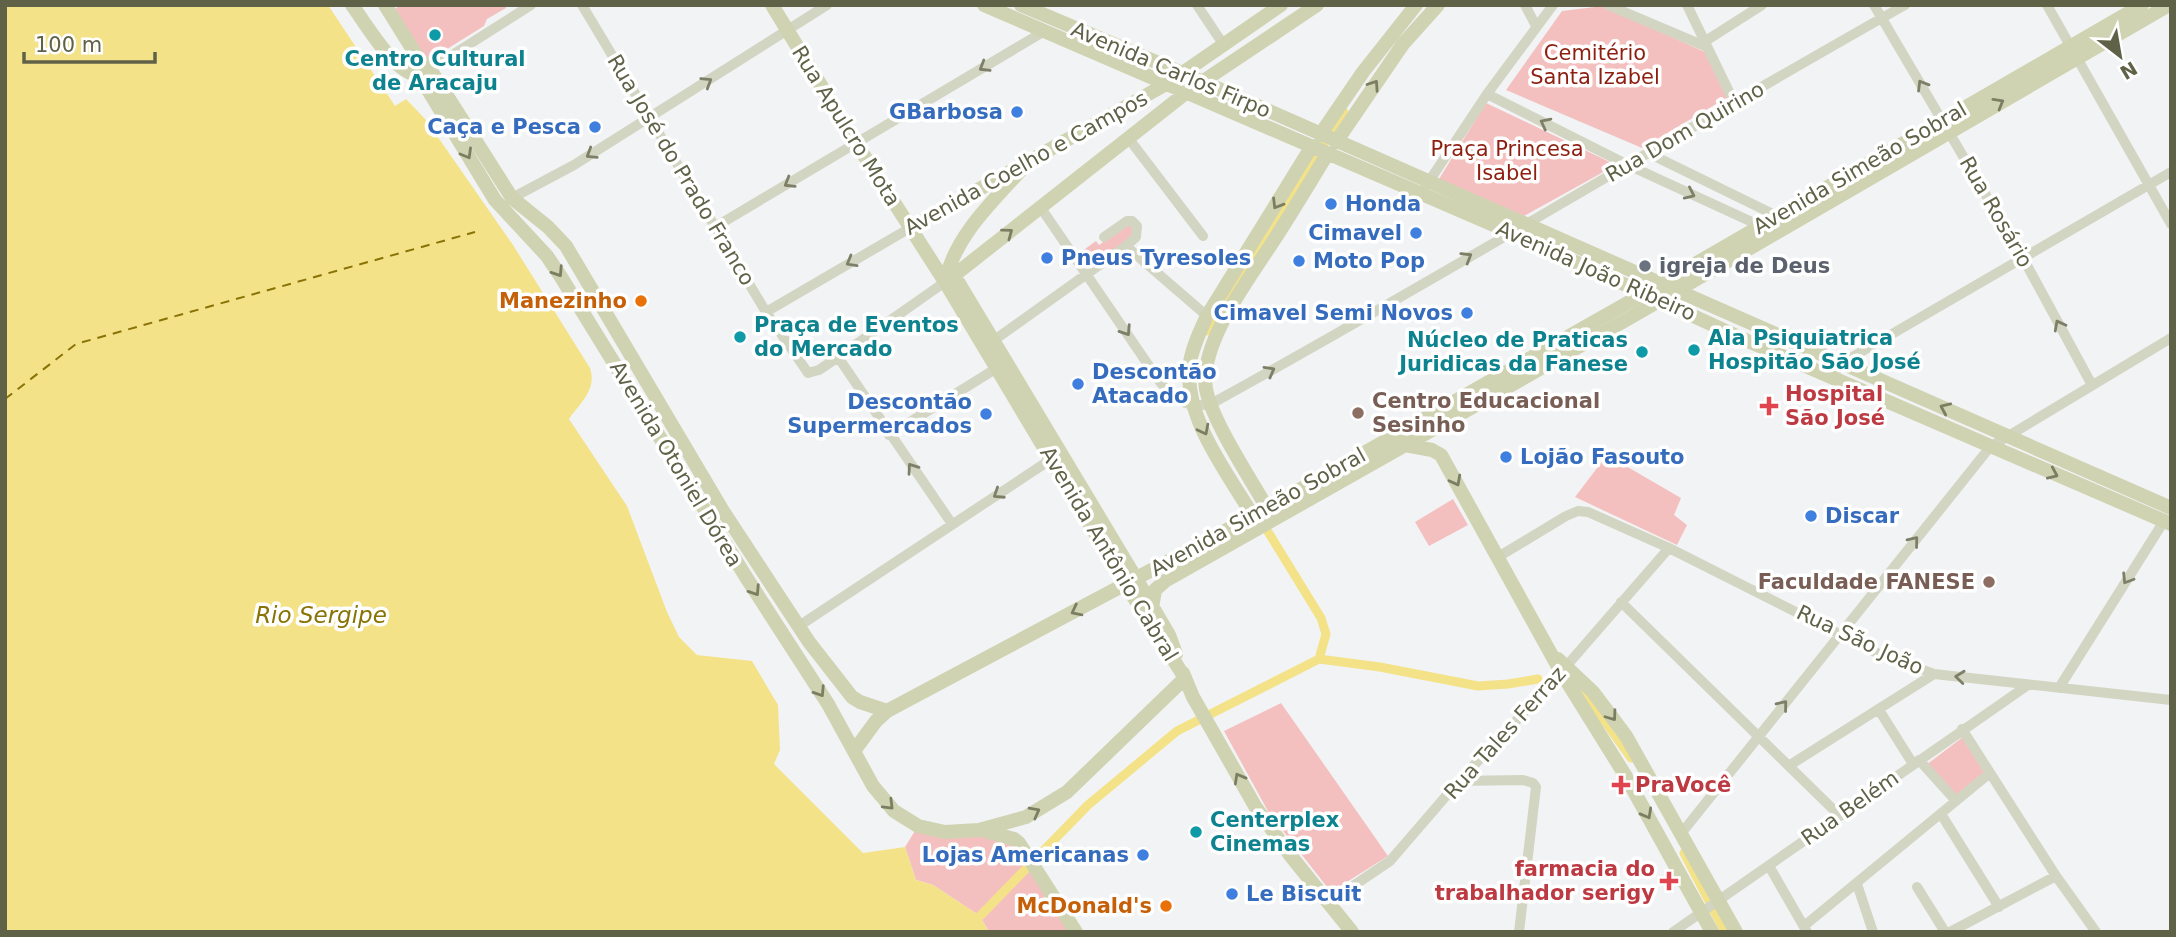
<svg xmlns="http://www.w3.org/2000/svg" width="2176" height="937" font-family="'DejaVu Sans',sans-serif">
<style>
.green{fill:#f4c0bf}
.water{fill:#f4e289}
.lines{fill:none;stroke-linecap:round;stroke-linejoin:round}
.canal{stroke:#f4e289;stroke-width:9}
.ferry{stroke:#897305;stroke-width:2;stroke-dasharray:9 7;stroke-linecap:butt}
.minor{stroke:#d3d5c3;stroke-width:10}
.major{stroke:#cfd3b1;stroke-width:14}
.oneway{stroke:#7d7f67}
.oneway2{stroke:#7c7e62}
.culture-dot{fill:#0f9aa8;stroke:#fff;stroke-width:2.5}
.shop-dot{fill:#3f7fe0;stroke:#fff;stroke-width:2.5}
.worship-dot{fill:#6b7280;stroke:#fff;stroke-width:2.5}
.food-dot{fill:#e8710a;stroke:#fff;stroke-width:2.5}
.health-dot{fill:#e0444e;stroke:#fff;stroke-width:2.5}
.education-dot{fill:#8d6e63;stroke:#fff;stroke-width:2.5}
.labels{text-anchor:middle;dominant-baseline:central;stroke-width:7;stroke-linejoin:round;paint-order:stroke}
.park-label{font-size:21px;fill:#8d1f10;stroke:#fff}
.culture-label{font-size:21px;font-weight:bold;fill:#0d838f;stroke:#fff;text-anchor:start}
.street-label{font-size:21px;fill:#606248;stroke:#fff}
.shop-label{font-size:21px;font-weight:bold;fill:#366cbe;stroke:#fff;text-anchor:start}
.worship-label{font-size:21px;font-weight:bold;fill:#5b616d;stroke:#fff;text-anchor:start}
.food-label{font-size:21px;font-weight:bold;fill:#c56008;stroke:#fff;text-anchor:end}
.health-label{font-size:21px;font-weight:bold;fill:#be3a42;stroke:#fff;text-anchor:start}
.education-label{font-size:21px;font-weight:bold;fill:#785e54;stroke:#fff;text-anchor:start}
.water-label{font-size:23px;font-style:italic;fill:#897305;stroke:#fff}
</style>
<rect width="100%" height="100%" fill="#f2f3f5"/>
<path class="green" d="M 400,5 L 506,5 L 506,8 L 487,19 L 484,26 L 431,59 L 426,59 L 395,9 Z
M 1603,6 L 1705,52 L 1728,97 L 1642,148 L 1506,90 L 1562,11 Z
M 1486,103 L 1616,165 L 1524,216 L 1439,179 Z
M 1130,222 L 1137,233 L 1088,268 L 1078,254 L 1096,241 L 1099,245 Z
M 1607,455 L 1681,498 L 1674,515 L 1687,525 L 1677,545 L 1575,497 Z
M 1453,499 L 1468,525 L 1429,546 L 1415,522 Z
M 1281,703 L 1388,856 L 1331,892 L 1269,813 L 1224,731 Z
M 1963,737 L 1989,774 L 1953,801 L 1926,765 Z
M 918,826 L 1014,839 L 1077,932 L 989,932 L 980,916 L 933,885 L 916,880 L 905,847 Z"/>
<path class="water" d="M 5,5 L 328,5 L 395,106 L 406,99 L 426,120 L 513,245 L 590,368 C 597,390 581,402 569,419 L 627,506 L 667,612 L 679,637 L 697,655 L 752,661 L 778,705 L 780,750 L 774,764 L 863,853 L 905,847 L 916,880 L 933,885 L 980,916 L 989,932 L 5,932 Z"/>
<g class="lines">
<path class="canal" d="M 1207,331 L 1344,112
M 1262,522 L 1321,618 L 1326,634 L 1319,659
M 1584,692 L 1631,758
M 1684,853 L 1725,932
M 980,916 L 1088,805 L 1177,731 L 1319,659 L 1380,667 L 1478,686 L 1508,684 L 1538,679"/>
<path class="ferry" d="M 5,399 L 76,344 L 475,232"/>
<path class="minor" d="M 582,5 L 766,312 L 808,373 L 819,370 L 838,357 L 945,282
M 1197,5 L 1223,44
M 1525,5 L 1536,26
M 1608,5 L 1707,47
M 1687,5 L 1735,104
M 1874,5 L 2023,258 L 2092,385
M 2047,5 L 2171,224
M 1704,42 L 1762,5
M 424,73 L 531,5
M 1487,94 L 1628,165 L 1765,228
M 1129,139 L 1203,236
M 1648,153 L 1783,219
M 1426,186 L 1487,94 L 1553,5
M 512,198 L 574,165 L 827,5
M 1041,208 L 1160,382 C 1177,401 1185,408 1211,404 C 1444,276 1672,136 1905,5
M 715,227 L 1043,32
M 1126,246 L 1207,316
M 766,312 L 910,228
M 993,341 L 1126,246 L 1136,237 L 1137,226 L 1132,221 L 1127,221 L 1104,237
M 838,357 L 952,524
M 1832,377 L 1842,363 L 2171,172
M 889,435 L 997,368
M 1498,557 L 1566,516 L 1578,511 L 1588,512 L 1669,548 L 1881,655 L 1934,674 L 2171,700
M 1621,602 L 1840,816
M 799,626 L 1056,456
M 2059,688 L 2164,521
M 1879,710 L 1913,764
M 1962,729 L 2056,876 L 2096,932
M 1919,760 L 1956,801
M 1790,765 L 1934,674
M 1459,781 L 1523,780 L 1533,783 L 1536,787 L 1519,932
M 1941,814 L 1999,907
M 1680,835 L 1990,447 L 2171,338
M 1769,866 L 1807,932
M 1857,884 L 1873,932
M 1917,887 L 1945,932
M 1328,903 L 1390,861 L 1459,781 L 1549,686 L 1669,548
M 1804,926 L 1990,773
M 1673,932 L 2028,685
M 1950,932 L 2056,876"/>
<path class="major" d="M 352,5 C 366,24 396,76 419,75 L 495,200 L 547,256 L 561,277 L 746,577 L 828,704 L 873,786 L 894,811 L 918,826 L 945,832 L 979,830 L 1026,817 L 1067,792 L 1185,678
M 385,5 L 418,58 L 430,69 L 512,198 L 548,227 L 566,246 L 723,511 L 809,642 L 852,697 L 860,702 L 887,711
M 772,5 L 856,143 L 945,282 L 1126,585 L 1185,678
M 984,5 L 1510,232 L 1750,342 L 2171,524
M 1021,5 L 1194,78 L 2171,508
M 1320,135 L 1363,72 L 1416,5
M 1336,142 L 1403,44 L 1438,5
M 910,228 L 1168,83 L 1281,5
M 954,275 L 1137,580 L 1169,635 L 1176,654
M 947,281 L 1187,92 L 1317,5
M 945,282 C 955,236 991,203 1022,169
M 1405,445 L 1432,450 L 1441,455 L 1561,672 L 1625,775 L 1712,932
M 1267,508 C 1250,478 1212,421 1206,389 C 1199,342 1250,278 1274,240 C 1293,211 1310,182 1328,153
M 1253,516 C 1227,472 1182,416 1190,362 C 1193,346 1200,331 1207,316 L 1312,146
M 1152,608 L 1155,590 L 1165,581 L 1633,316 L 2169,5
M 1558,659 L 1593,692 L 1626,736 L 1736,932
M 1183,673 L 1193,697 L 1255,806 L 1290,855 L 1352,932
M 854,751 L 876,721 L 887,711 L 1255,515 L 1645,293 L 2142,5
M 985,831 L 1014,839 L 1019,843 L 1076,932"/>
</g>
<defs><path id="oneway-chevron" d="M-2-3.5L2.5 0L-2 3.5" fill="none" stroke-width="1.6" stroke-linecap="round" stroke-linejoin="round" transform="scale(1.75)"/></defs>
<g class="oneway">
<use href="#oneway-chevron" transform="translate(984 67) rotate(149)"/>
<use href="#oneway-chevron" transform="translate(707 82) rotate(-32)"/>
<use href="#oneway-chevron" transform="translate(1922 85) rotate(-121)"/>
<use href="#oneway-chevron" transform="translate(1545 123) rotate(-153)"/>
<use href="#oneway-chevron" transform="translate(591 154) rotate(148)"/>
<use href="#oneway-chevron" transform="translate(789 183) rotate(149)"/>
<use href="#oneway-chevron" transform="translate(1690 194) rotate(25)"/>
<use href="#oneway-chevron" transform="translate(1467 257) rotate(-31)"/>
<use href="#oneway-chevron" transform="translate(851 262) rotate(150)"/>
<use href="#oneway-chevron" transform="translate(2059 325) rotate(-118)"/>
<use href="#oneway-chevron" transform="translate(1126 331) rotate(57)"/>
<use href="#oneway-chevron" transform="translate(1270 371) rotate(-29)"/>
<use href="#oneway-chevron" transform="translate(912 468) rotate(-125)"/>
<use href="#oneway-chevron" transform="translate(998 494) rotate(147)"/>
<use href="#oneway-chevron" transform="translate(1914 541) rotate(-51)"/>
<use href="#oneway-chevron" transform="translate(2127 579) rotate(122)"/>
<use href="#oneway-chevron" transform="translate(1960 677) rotate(-174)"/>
<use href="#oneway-chevron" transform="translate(1783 705) rotate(-51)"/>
</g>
<g class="oneway2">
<use href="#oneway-chevron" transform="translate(1374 85) rotate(-56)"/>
<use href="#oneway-chevron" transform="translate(1999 103) rotate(-30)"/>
<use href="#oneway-chevron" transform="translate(467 154) rotate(60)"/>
<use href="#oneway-chevron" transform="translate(1277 204) rotate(121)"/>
<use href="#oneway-chevron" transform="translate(1008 233) rotate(-37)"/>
<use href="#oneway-chevron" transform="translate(558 272) rotate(57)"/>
<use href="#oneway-chevron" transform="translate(1945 408) rotate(-156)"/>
<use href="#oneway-chevron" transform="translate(1204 430) rotate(63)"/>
<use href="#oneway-chevron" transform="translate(2053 474) rotate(24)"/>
<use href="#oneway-chevron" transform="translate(1456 481) rotate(62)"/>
<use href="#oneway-chevron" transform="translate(755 591) rotate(57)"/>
<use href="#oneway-chevron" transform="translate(1076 611) rotate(153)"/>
<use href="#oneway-chevron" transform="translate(820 692) rotate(57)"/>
<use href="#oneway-chevron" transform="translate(1612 716) rotate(54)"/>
<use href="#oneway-chevron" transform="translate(1239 778) rotate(-119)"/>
<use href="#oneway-chevron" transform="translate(889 805) rotate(45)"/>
<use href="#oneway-chevron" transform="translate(1035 812) rotate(-28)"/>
<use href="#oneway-chevron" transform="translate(1647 814) rotate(61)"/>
</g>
<g class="culture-dot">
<circle cx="435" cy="35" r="7"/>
<circle cx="740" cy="337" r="7"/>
<circle cx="1694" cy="350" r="7"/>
<circle cx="1642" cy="352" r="7"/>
<circle cx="1196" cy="832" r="7"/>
</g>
<g class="shop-dot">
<circle cx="1017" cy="112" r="7"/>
<circle cx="595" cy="127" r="7"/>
<circle cx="1331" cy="204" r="7"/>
<circle cx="1416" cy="233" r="7"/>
<circle cx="1047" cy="258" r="7"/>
<circle cx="1299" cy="261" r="7"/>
<circle cx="1467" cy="313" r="7"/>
<circle cx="1078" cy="384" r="7"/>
<circle cx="986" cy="414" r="7"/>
<circle cx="1506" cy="457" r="7"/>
<circle cx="1811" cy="516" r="7"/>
<circle cx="1143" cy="855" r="7"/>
<circle cx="1232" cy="894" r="7"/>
</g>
<circle class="worship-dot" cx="1645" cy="266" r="7"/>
<g class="food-dot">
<circle cx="641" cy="301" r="7"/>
<circle cx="1166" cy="906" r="7"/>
</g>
<g class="health-dot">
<path d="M1765.5 395.5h7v7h7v7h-7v7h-7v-7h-7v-7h7z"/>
<path d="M1617.5 774.5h7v7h7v7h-7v7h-7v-7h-7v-7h7z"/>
<path d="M1665.5 870.5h7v7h7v7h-7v7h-7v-7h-7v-7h7z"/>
</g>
<g class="education-dot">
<circle cx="1358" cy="413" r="7"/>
<circle cx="1989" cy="582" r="7"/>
</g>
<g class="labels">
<g class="park-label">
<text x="1595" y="53">Cemitério<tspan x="1595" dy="24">Santa Izabel</tspan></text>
<text x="1507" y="149">Praça Princesa<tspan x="1507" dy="24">Isabel</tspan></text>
</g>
<g class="culture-label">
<text x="435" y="59" text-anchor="middle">Centro Cultural<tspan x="435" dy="24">de Aracaju</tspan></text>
<text x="754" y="325">Praça de Eventos<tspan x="754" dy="24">do Mercado</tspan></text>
<text x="1708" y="338">Ala Psiquiatrica<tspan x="1708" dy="24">Hospitão São José</tspan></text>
<text x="1628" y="340" text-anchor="end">Núcleo de Praticas<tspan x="1628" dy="24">Juridicas da Fanese</tspan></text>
<text x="1210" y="820">Centerplex<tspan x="1210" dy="24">Cinemas</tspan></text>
</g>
<g class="street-label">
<text transform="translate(1171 70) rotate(23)">Avenida Carlos Firpo</text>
<text transform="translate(846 126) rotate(58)">Rua Apulcro Mota</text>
<text transform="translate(1685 132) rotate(-30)">Rua Dom Quirino</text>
<text transform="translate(1026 163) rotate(-29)">Avenida Coelho e Campos</text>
<text transform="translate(1860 168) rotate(-30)">Avenida Simeão Sobral</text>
<text transform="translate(681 170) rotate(59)">Rua José do Prado Franco</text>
<text transform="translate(1996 212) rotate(60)">Rua Rosário</text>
<text transform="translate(1596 271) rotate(24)">Avenida João Ribeiro</text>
<text transform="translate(676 464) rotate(59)">Avenida Otoniel Dórea</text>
<text transform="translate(1258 512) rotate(-29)">Avenida Simeão Sobral</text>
<text transform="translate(1109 554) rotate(59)">Avenida Antônio Cabral</text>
<text transform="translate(1860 640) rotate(25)">Rua São João</text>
<text transform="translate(1505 733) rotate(-48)">Rua Tales Ferraz</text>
<text transform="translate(1850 808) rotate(-35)">Rua Belém</text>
</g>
<g class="shop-label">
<text x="1003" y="112" text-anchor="end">GBarbosa</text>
<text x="581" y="127" text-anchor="end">Caça e Pesca</text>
<text x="1345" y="204">Honda</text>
<text x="1402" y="233" text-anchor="end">Cimavel</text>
<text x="1061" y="258">Pneus Tyresoles</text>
<text x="1313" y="261">Moto Pop</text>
<text x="1453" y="313" text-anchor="end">Cimavel Semi Novos</text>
<text x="1092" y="372">Descontão<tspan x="1092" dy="24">Atacado</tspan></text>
<text x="972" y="402" text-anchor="end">Descontão<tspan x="972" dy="24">Supermercados</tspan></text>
<text x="1520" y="457">Lojão Fasouto</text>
<text x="1825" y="516">Discar</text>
<text x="1129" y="855" text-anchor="end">Lojas Americanas</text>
<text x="1246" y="894">Le Biscuit</text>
</g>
<g class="worship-label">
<text x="1659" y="266">igreja de Deus</text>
</g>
<g class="food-label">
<text x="627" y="301">Manezinho</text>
<text x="1152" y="906">McDonald's</text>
</g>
<g class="health-label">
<text x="1785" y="394">Hospital<tspan x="1785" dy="24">São José</tspan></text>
<text x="1635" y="785">PraVocê</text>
<text x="1655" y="869" text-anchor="end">farmacia do<tspan x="1655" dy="24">trabalhador serigy</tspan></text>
</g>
<g class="education-label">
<text x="1372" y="401">Centro Educacional<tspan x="1372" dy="24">Sesinho</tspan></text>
<text x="1975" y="582" text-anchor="end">Faculdade FANESE</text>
</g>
<g class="water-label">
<text x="321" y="615">Rio Sergipe</text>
</g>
</g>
<rect width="2176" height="937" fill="none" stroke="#606248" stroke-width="14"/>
<g transform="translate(2120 56) rotate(149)" stroke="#ffffff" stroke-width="5" paint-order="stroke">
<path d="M0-5L12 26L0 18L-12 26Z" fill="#606248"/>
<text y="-10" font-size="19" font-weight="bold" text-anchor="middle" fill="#606248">N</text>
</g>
<path d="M24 52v10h131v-10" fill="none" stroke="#606248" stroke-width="3.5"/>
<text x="35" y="52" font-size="21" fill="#606248" stroke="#ffffff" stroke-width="5" paint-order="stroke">100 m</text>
</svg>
